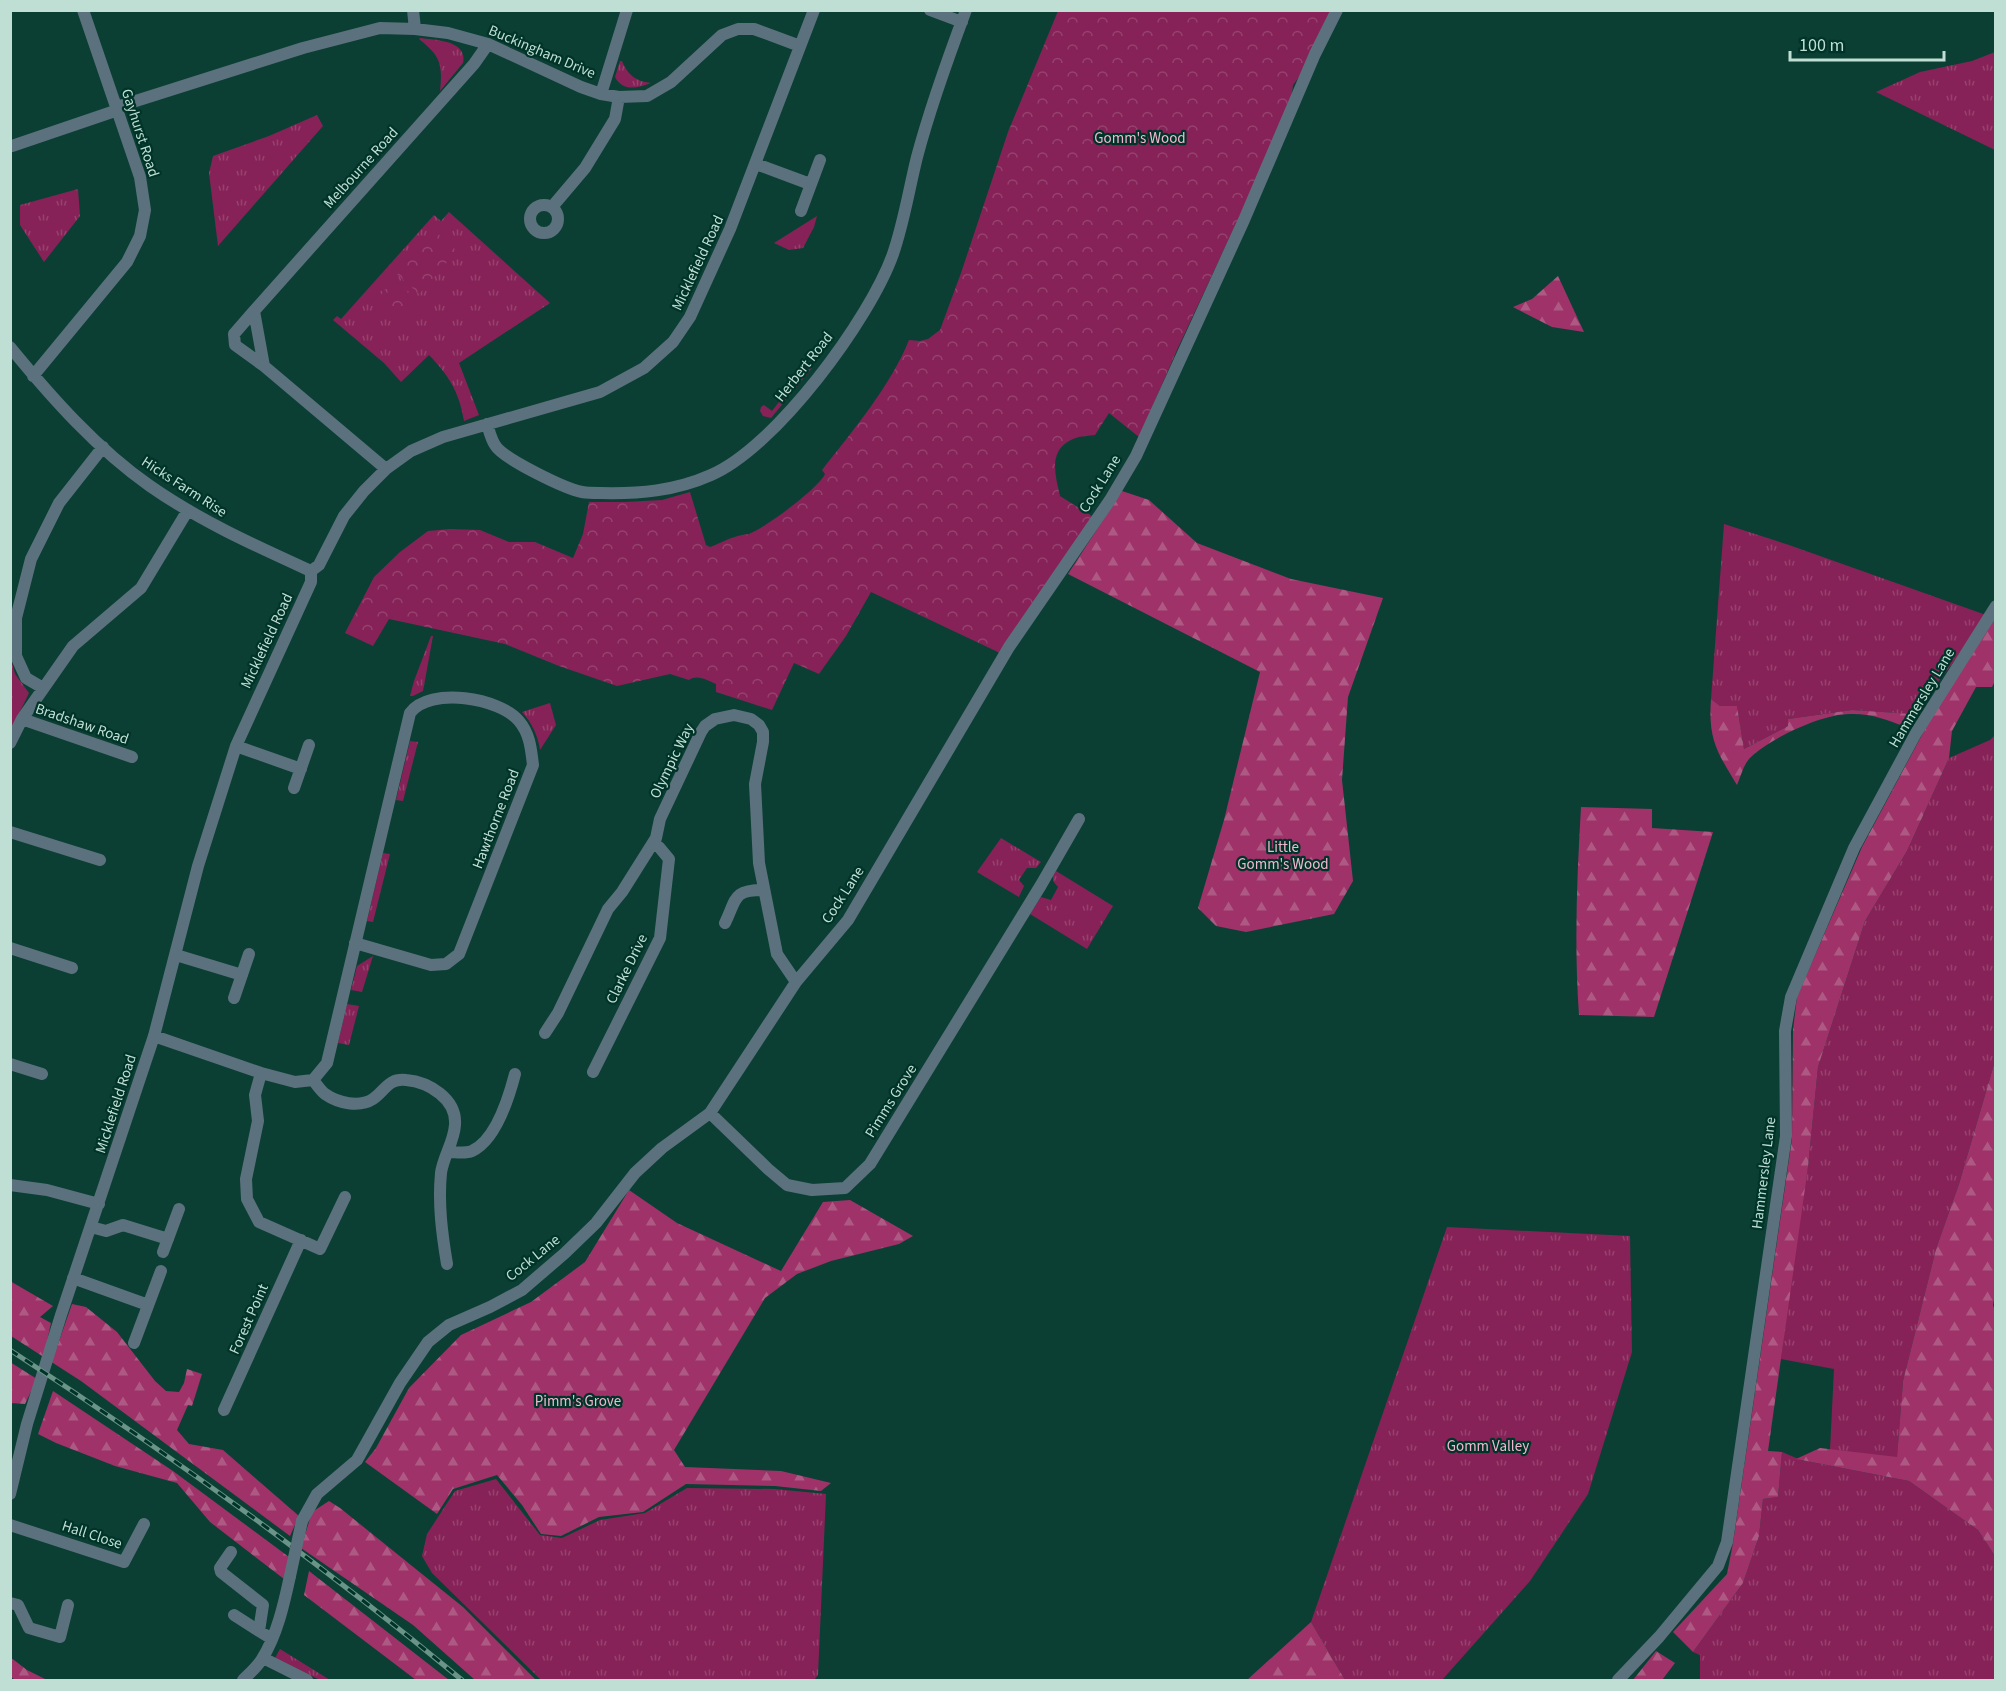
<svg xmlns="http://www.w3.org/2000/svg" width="2006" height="1691" font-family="'Source Sans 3',sans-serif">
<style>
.grass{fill:url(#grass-tufts)}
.forest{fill:url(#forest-firs)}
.park{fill:url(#park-crowns)}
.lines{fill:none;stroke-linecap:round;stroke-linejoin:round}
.street{stroke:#5c717e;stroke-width:12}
.rail-casing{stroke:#6b9489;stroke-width:5}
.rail{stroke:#003429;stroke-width:3;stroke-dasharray:9;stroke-linecap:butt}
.street-bridge{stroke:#5c717e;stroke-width:12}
.labels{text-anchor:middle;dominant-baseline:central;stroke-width:4.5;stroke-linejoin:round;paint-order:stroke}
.street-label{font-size:15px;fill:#c0dfd4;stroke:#003429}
.park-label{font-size:15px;fill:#f2b8cf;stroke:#003429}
</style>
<defs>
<pattern id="grass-tufts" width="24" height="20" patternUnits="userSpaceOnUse" patternTransform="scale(1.5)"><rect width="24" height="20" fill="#862257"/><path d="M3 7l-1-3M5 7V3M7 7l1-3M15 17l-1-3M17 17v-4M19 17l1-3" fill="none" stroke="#95426e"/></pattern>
<pattern id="forest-firs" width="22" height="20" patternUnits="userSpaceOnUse" patternTransform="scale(1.5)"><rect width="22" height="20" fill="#9f3269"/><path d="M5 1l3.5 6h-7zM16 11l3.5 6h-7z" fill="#ae5984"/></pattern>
<pattern id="park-crowns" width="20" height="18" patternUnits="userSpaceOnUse" patternTransform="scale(1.5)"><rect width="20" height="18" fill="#862257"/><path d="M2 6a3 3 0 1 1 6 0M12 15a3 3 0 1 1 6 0" fill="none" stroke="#95426e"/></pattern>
</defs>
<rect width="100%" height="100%" fill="#0b3f33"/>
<path class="grass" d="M 420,38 C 435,40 468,40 463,63 L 440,91 C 443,63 440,56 419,39 Z
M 1995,52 L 1995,150 L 1876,92 L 1920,72 L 1972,61 Z
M 620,61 L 622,61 C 628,75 635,81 651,83 C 637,88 623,92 615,77 Z
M 317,115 L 323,126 L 218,246 L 209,173 L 213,156 L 269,136 Z
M 78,189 L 80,216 L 44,262 L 20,225 L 20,205 Z
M 449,212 L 550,303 L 459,363 L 479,415 L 464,421 C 459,391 449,376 429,355 L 401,382 L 384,363 L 333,320 L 337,316 L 341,319 L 434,215 L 441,221 Z
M 817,216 L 814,227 L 803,248 L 789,250 L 774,243 Z
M 807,365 L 812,368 L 771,418 L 763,416 L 760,411 L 761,407 L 764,405 L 772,411 Z
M 1724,524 L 1789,545 L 1986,615 L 1952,664 L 1913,714 L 1852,710 L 1788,719 L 1788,726 L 1744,749 L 1737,706 L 1720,706 L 1711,699 Z
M 431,636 L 433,636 L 423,691 L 413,696 L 410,696 L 414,681 Z
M 10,655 L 15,674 L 29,693 L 11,730 Z
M 550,703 L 556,725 L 540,750 C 538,736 532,723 522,712 Z
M 1995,735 L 1995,1061 L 1959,1184 L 1936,1249 L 1903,1381 L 1897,1458 L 1830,1450 L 1834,1369 L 1781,1359 L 1795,1241 L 1808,1167 L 1818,1067 L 1865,921 L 1907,851 L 1949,758 L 1990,740 Z
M 410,741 L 418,742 L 403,801 L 396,800 Z
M 1001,838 L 1041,862 L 1036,868 L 1027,868 L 1019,880 L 1024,886 L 1019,897 L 977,872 Z
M 383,853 L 390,854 L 373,922 L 367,921 Z
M 1056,871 L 1113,906 L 1087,949 L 1030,914 L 1041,897 L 1051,900 L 1058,887 L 1053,881 L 1053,876 Z
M 373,956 L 362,992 L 351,990 L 357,966 Z
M 347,1004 L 359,1006 L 349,1045 L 338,1043 Z
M 1447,1227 L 1630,1236 L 1632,1352 L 1588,1494 L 1530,1581 L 1442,1680 L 1345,1680 L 1311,1622 Z
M 1782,1452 L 1801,1460 L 1909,1481 L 1978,1530 L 1995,1556 L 1995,1680 L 1700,1680 L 1700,1655 L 1693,1652 L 1743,1583 L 1759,1536 L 1763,1499 L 1778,1497 Z
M 496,1479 L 540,1535 L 562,1538 L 600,1520 L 645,1513 L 687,1488 L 775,1489 L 826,1494 L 818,1675 L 814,1680 L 541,1680 L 432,1573 L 422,1556 L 427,1534 L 455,1491 Z
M 280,1649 L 330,1680 L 320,1680 L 275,1658 Z"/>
<path class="forest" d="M 1558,276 L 1584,332 L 1552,327 L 1513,307 L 1532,299 Z
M 1122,491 L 1149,500 L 1197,543 L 1291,579 L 1383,598 L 1348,697 L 1342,780 L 1353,881 L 1334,914 L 1246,932 L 1216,926 L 1198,908 L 1224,820 L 1260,672 L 1068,574 Z
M 1995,617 L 1995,681 L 1992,687 L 1976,687 L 1952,731 L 1949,758 L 1907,851 L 1865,921 L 1818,1067 L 1808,1167 L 1768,1451 L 1782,1452 L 1778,1497 L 1763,1499 L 1759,1536 L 1743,1583 L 1693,1652 L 1673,1632 L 1727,1574 L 1733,1543 L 1792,1139 L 1793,1030 L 1797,997 L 1862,847 L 1930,720 Z
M 1711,699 L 1720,706 L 1737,706 L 1744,749 L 1788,726 L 1788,719 L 1852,710 L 1913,714 L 1903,726 C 1886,719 1869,713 1849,714 C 1822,714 1768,739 1749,759 C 1743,766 1741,776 1737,785 C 1717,752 1708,739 1711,699 Z
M 1581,807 L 1652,809 L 1652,828 L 1713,832 L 1654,1017 L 1579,1015 C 1574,945 1577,876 1581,807 Z
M 1995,1061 L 1996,1289 L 1993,1305 L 1996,1315 L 1995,1556 L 1978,1530 L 1909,1481 L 1796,1459 L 1820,1448 L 1897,1457 L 1903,1381 L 1936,1249 L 1959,1184 Z
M 629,1190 L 677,1223 L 781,1271 L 823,1202 L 850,1200 L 913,1236 L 899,1244 L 831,1261 L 797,1274 L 765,1298 L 674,1450 L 685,1467 L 781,1471 L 831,1483 L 821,1491 L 775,1486 L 686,1484 L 643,1512 L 599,1517 L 561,1536 L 541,1534 L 522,1505 L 497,1475 L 453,1489 L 437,1514 L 365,1462 L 376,1448 L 409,1388 L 461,1335 L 531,1302 L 585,1262 Z
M 10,1281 L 53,1306 L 40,1317 L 51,1323 L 47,1341 L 57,1347 L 72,1304 L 86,1307 L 117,1332 L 155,1381 L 166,1391 L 179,1392 L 184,1383 L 187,1369 L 202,1374 L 192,1406 L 188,1405 L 177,1430 L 189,1444 L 223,1450 L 299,1516 L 290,1536 L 81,1381 L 11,1336 Z
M 10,1362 L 37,1379 L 25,1404 L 11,1403 Z
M 53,1391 L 173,1471 L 289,1557 L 284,1579 L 210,1522 L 177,1483 L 115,1466 L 56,1443 L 38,1434 Z
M 329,1501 L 340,1508 L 463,1607 L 536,1680 L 475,1680 L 413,1625 L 301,1548 L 312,1512 Z
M 309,1571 L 449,1680 L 416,1680 L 304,1595 Z
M 1311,1622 L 1345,1680 L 1247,1680 Z
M 1656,1651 L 1675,1663 L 1662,1680 L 1633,1680 Z
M 10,1657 L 27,1670 L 47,1680 L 15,1680 L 11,1677 Z"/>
<path class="park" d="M 1058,11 L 1331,11 L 1302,73 L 1293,85 L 1291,99 L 1277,136 L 1177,350 L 1139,437 L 1109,413 L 1095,435 C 1089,436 1081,436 1076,438 C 1047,448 1055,474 1060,496 L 1095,518 L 1000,653 L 871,592 L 846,636 L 819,674 L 794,663 L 772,710 L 716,692 L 716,684 C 707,680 697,674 689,680 L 670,674 L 617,686 L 559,666 L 505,644 L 389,619 L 373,646 L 345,633 L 374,577 L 400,552 L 428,531 L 450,529 L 480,530 L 509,542 L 535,542 L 573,558 L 583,534 L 589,502 L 625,502 L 662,500 L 690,492 L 706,545 L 710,547 C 721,543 731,537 742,535 C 748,533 745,536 751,533 C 766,527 819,488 825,474 L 822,470 C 852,432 891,385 909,340 L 920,341 L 928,339 L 940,330 L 961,273 L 1008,132 Z
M 435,231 L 457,251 L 419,294 L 397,274 Z
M 394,279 L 416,298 L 417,302 L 401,321 L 376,301 Z"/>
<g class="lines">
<path class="street" d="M 413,10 L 415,29
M 930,10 L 962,22
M 601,94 L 627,10
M 12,146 L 112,112 L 120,106 L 303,48 L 380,28 L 415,29 L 448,33 L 488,44 L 581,87 L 601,94 L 619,97 L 647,96 L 671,82 L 722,35 L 738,29 L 754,29 L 800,46
M 756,164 L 810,184
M530 219a14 14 0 1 1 28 0a14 14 0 1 1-28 0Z
M 552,207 L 585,168 L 615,119 L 619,97
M 801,211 L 820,160
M 254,311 L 234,334 L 235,345 L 264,366
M 10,347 C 51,397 97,449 150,486 C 200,521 256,546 311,571
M 33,376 L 127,262 L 140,236 L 145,210 L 140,177 L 83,10
M 487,424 C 489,430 491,439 495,445 C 503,459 566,489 582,492 C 588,493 594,493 600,493 C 639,494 675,491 711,475 C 775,448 870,319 893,254 C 904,222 909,189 917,157 C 930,108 948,58 966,10
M 386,469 L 264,366 L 254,311 L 474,64 L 488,44
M 43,688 L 26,678 L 16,656 L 16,618 L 31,559 L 59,503 L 103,447
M 22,719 L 132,757
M 10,743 L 22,719 L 73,646 L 141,588 L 188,510
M 236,746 L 301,769
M 294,788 L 309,745
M 10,832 L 100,860
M 725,923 C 737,898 733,890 763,890
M 10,948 L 72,968
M 176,955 L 242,975
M 234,998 L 249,954
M 545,1033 L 558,1013 L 608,909 L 622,892 L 656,838 L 660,819 L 701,732 L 705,726 L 715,719 L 734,715 L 751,719 L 759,725 L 763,732 L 763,742 L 755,784 L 759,863 L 777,954 L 796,982
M 154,1036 L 261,1073 L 295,1082 L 313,1080 L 327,1063 L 410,713 C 430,686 500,698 519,721 C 530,734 531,749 533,765 L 459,954 L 446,964 L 431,965 L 355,943
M 10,1064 L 42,1074
M 593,1072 L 660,938 L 669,859 L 659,847 L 653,844
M 261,1073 L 255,1095 L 258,1121 L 246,1179 L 247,1199 L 259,1222 L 320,1249 L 345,1197
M 313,1080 C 317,1085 321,1091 325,1094 C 338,1103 359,1108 373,1099 C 385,1091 388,1078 406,1080 C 429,1082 457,1099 455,1125 C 454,1142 443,1157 441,1173 C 438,1204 442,1234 447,1264
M 710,1113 L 768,1169 L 787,1185 L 812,1190 L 845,1188 L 870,1164 L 1041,885 L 1079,819
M 449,1152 C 456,1152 465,1154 472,1151 C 496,1140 509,1097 515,1074
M 10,1185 L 47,1190 L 99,1204
M 91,1227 L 106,1231 L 123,1225 L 168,1239
M 163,1252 L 179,1209
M 73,1278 L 148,1305
M 134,1343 L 161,1271
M 224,1410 L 301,1240
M 10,1494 L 27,1424 L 61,1315 L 154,1036 L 198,866 L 236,746 L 311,582 L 311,571 L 319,565 L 344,516 L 364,491 L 386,469 L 411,451 L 443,437 L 600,392 L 644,368 L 673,342 L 690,317 L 730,229 L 814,10
M 302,1521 L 317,1494 L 357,1460 L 400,1383 L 428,1342 L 449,1325 L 490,1307 L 522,1290 L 565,1253 L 596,1223 L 635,1173 L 662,1148 L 710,1113 L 796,982 L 848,920 L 1009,647 L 1110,500 L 1136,456 L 1244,220 L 1315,54 L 1337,10
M 10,1525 L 124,1562 L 144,1524
M 231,1552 L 220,1568 L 221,1572 L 263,1605 L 259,1631 L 272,1639
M 10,1603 L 18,1605 L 29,1628 L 60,1637 L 68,1605
M 234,1615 L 259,1631
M 263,1658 L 307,1680
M 243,1680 C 249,1674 257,1667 262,1659 C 277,1635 284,1604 290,1576
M 1618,1680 L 1659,1637 L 1718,1566 L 1727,1542 L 1786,1136 L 1785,1031 L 1791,997 L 1854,848 L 1916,733 L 1996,606"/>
<defs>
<path id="rail" d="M 10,1350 C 167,1452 318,1561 462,1680"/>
</defs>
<use href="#rail" class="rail-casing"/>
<use href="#rail" class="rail"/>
<path class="street-bridge" d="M 290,1576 L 302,1521"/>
</g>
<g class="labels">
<g class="street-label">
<text transform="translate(542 52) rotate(23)">Buckingham Drive</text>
<text transform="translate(140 133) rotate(72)">Gayhurst Road</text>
<text transform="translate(361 168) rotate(-48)">Melbourne Road</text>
<text transform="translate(698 263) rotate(-65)">Micklefield Road</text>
<text transform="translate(804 367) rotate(-52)">Herbert Road</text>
<text transform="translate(1100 484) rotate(-58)">Cock Lane</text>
<text transform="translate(184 487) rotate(33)">Hicks Farm Rise</text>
<text transform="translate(267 641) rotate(-65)">Micklefield Road</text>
<text transform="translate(1922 698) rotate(-59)">Hammersley Lane</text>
<text transform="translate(82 724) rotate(19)">Bradshaw Road</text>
<text transform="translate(672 761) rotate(-64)">Olympic Way</text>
<text transform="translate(496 819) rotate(-69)">Hawthorne Road</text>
<text transform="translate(843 895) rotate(-57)">Cock Lane</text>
<text transform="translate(627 969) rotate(-64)">Clarke Drive</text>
<text transform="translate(891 1101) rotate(-58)">Pimms Grove</text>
<text transform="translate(116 1104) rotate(-72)">Micklefield Road</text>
<text transform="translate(1764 1173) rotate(-83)">Hammersley Lane</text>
<text transform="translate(533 1258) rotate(-39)">Cock Lane</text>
<text transform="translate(249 1319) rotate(-66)">Forest Point</text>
<text transform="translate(92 1535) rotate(18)">Hall Close</text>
</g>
<g class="park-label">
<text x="1140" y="138">Gomm's Wood</text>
<text x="1283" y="847">Little<tspan x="1283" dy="17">Gomm's Wood</tspan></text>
<text x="578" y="1401">Pimm's Grove</text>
<text x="1488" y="1446">Gomm Valley</text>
</g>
</g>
<rect width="2006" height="1691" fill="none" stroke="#c0dfd4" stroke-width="24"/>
<path d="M1790 51v9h154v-9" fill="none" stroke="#c0dfd4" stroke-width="3"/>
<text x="1799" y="51" font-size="18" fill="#c0dfd4" stroke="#003429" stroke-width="4.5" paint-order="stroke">100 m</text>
</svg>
